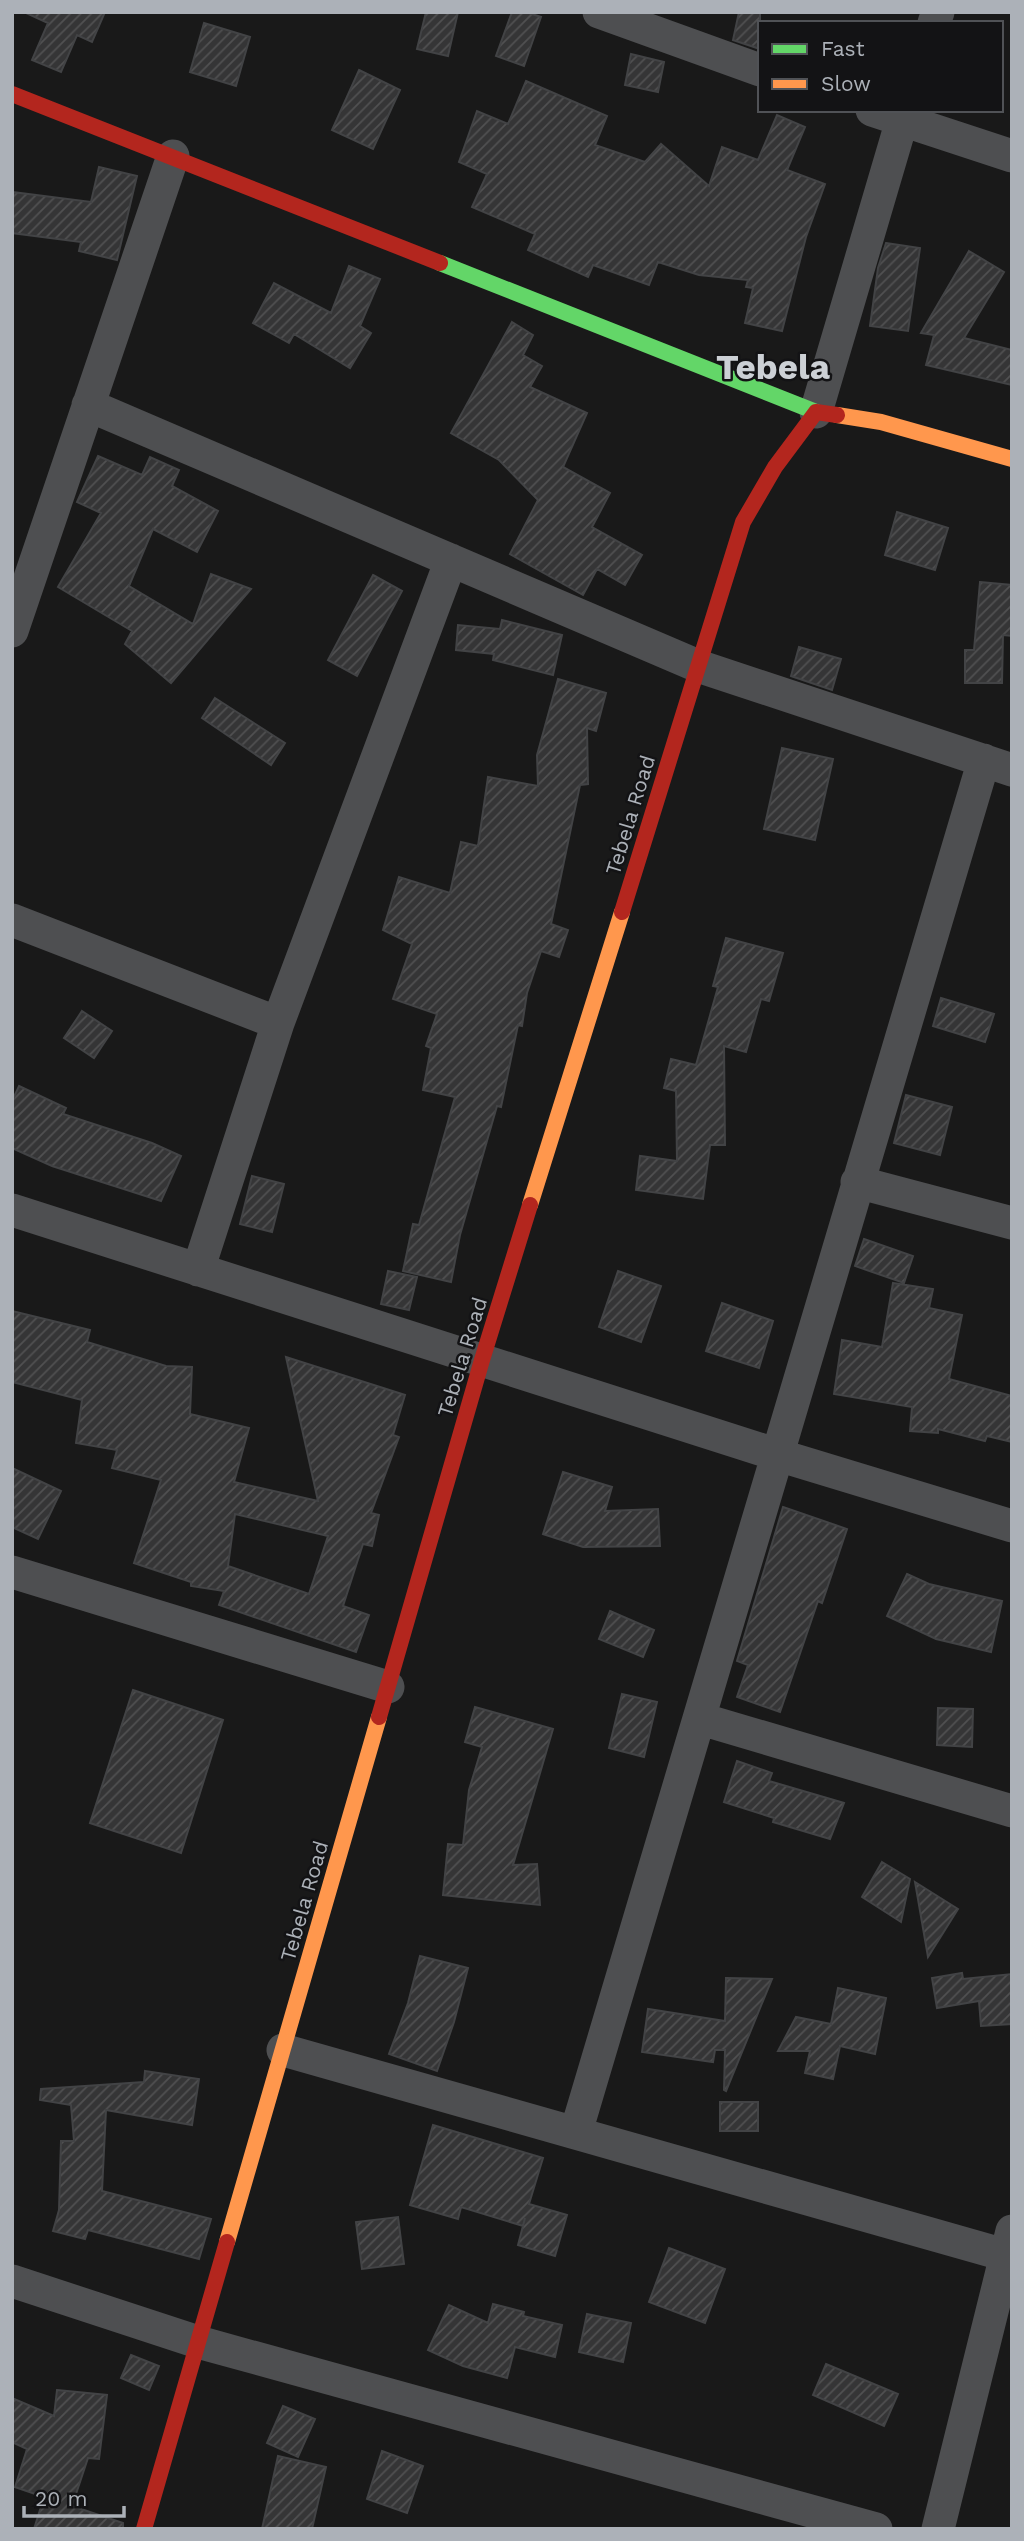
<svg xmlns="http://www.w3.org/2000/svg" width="1024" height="2541" font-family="'Work Sans',sans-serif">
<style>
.building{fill:url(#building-hatch);stroke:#424345;stroke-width:2;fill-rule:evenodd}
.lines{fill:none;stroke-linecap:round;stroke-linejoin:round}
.street{stroke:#4e4f51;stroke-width:33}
.fast{stroke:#63d668;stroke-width:16}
.slow{stroke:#ff974d;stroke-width:16}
.jam{stroke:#b3261e;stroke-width:16}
.labels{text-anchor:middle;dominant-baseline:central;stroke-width:5;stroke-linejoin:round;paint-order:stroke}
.street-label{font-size:21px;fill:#acb1b8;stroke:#131315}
.town-label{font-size:35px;font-weight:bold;fill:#ccd0d5;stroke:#131315}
</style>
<defs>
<pattern id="building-hatch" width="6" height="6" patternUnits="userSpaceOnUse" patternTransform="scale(1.75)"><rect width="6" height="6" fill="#353536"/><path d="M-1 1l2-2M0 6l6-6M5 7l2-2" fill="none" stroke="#505051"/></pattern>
</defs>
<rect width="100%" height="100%" fill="#191919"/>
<path class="building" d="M 24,12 L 105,12 L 92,42 L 77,35 L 61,72 L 32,60 L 48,23 Z
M 426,12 L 458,12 L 448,56 L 417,49 Z
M 512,12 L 526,12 L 541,17 L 524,66 L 496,56 Z
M 739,12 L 760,12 L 760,49 L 733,40 Z
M 204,23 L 250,37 L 236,86 L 190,72 Z
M 631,54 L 664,62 L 658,92 L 625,85 Z
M 359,70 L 400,90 L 373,149 L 332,130 Z
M 526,81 L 607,116 L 595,145 L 645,162 L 661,144 L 709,186 L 722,147 L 758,160 L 777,115 L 805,127 L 787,170 L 825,184 L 806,237 L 782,331 L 745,323 L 753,288 L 746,287 L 748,280 L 699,275 L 658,262 L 649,285 L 593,265 L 588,277 L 528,250 L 535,234 L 472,207 L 487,174 L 459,162 L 477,111 L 508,124 Z
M 99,167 L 137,176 L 117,260 L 79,251 L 81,242 L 12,233 L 12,192 L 91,202 Z
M 886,243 L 920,248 L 908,331 L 870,326 L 878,268 Z
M 969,251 L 1004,272 L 964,338 L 1012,350 L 1012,385 L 926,365 L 934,335 L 921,333 Z
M 349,266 L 380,279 L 360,326 L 371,333 L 350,368 L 294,334 L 289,343 L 253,323 L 274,283 L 331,313 Z
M 512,322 L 533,335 L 523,355 L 542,366 L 530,387 L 587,413 L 563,467 L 610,493 L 592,527 L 642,555 L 625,585 L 597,569 L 583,595 L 510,554 L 538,500 L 499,460 L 451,433 Z
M 98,456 L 142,475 L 150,457 L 179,470 L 172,486 L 218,511 L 197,552 L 153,529 L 129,586 L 193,624 L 211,574 L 251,589 L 171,683 L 125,644 L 132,631 L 58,587 L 101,513 L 77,502 Z
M 897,512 L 948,528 L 935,570 L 885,555 Z
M 373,575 L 402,591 L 357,676 L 328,660 Z
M 980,582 L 1012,585 L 1012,636 L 1003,635 L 1002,683 L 965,683 L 965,650 L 974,650 Z
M 502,620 L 562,635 L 553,675 L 493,660 L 494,654 L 456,650 L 458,625 L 500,629 Z
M 799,647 L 841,659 L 832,690 L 791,676 Z
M 558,679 L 606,693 L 596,731 L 587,728 L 588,784 L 580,785 L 551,924 L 568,930 L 559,957 L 541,951 L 527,993 L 522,1026 L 518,1025 L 501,1107 L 497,1106 L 460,1235 L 451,1282 L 403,1271 L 413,1224 L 419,1225 L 455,1097 L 423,1090 L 431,1048 L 426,1046 L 437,1014 L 393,999 L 412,944 L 383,930 L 399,877 L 450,893 L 461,842 L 478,846 L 488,777 L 538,786 L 537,755 Z
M 215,698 L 285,743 L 271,765 L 202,718 Z
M 782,748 L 833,759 L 815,840 L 764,829 Z
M 726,938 L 783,953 L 769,1001 L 761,999 L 746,1052 L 724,1046 L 725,1145 L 710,1145 L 703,1199 L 636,1190 L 640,1156 L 677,1161 L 676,1091 L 664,1088 L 671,1059 L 696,1065 L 718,987 L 713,986 Z
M 941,998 L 994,1014 L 985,1042 L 933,1026 Z
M 82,1011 L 112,1031 L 94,1058 L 64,1038 Z
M 19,1086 L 66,1108 L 63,1114 L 152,1143 L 181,1156 L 161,1201 L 52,1166 L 12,1148 L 12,1101 Z
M 906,1095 L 952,1107 L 940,1155 L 894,1143 Z
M 252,1176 L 284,1184 L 272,1232 L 240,1224 Z
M 864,1239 L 913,1256 L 904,1283 L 855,1266 Z
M 388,1271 L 417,1277 L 409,1310 L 381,1304 Z
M 618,1271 L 661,1286 L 641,1342 L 599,1327 Z
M 893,1283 L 933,1289 L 929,1308 L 962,1315 L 949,1379 L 1012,1396 L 1012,1442 L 987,1436 L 985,1441 L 938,1429 L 938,1433 L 910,1431 L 912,1407 L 834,1394 L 842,1340 L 882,1347 Z
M 722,1303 L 773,1321 L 759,1368 L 706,1351 Z
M 12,1311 L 90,1330 L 87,1342 L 166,1366 L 192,1367 L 190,1414 L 249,1428 L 234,1482 L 318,1501 L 286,1357 L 405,1395 L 393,1435 L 399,1437 L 371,1513 L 379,1515 L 372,1546 L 363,1544 L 343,1606 L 369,1615 L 356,1652 L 219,1605 L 224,1591 L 191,1586 L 191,1582 L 134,1563 L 161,1480 L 112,1468 L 117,1450 L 76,1443 L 82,1400 L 12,1382 ZM 235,1514 L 328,1536 L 309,1594 L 228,1566 Z
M 12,1468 L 61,1491 L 38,1539 L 12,1527 Z
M 563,1472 L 612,1487 L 605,1511 L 658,1509 L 660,1546 L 583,1547 L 543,1534 Z
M 783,1507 L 847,1529 L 822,1603 L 818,1601 L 780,1712 L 737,1697 L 748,1665 L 737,1661 Z
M 907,1574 L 929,1584 L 1002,1601 L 991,1652 L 936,1639 L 887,1616 Z
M 610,1611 L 654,1630 L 643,1657 L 599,1639 Z
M 133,1690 L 223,1720 L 181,1853 L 90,1823 Z
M 622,1694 L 657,1702 L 644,1757 L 609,1748 Z
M 475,1707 L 553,1729 L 513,1865 L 537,1864 L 540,1905 L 443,1895 L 448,1844 L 463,1845 L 469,1790 L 482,1747 L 465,1742 Z
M 938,1708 L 973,1709 L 972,1747 L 937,1745 Z
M 737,1761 L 772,1773 L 769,1781 L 844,1803 L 830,1839 L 773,1822 L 774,1818 L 724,1802 Z
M 882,1862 L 910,1879 L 901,1922 L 862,1897 Z
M 915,1882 L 958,1909 L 928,1957 Z
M 420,1956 L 468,1968 L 454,2022 L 437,2071 L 389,2054 L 408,2003 Z
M 962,1973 L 963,1979 L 1012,1974 L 1012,2024 L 981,2026 L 979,2001 L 937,2008 L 932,1978 Z
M 726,1978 L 772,1979 L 726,2091 L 724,2090 L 725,2050 L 715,2050 L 713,2062 L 642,2052 L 648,2009 L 725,2021 Z
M 838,1988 L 886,1998 L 875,2054 L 840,2046 L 833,2079 L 805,2073 L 810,2051 L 778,2051 L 796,2017 L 831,2024 Z
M 145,2071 L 199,2079 L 192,2125 L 106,2110 L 102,2191 L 211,2219 L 199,2259 L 88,2230 L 85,2239 L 53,2231 L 59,2210 L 61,2141 L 74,2141 L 71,2105 L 40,2100 L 41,2089 L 144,2082 Z
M 720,2102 L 758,2102 L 758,2131 L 720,2131 Z
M 433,2125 L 543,2158 L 529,2204 L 567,2215 L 555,2256 L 518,2245 L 525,2218 L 523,2226 L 461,2207 L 458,2219 L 410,2205 Z
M 398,2217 L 404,2264 L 362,2269 L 356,2222 Z
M 669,2248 L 725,2269 L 705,2323 L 649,2302 Z
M 493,2304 L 524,2312 L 523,2316 L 562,2325 L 555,2357 L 515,2347 L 507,2378 L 463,2366 L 428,2350 L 449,2305 L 488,2323 Z
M 587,2314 L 631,2323 L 623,2362 L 579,2352 Z
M 131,2355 L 159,2366 L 149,2390 L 121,2378 Z
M 826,2364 L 898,2394 L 884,2426 L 813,2395 Z
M 57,2390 L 107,2395 L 99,2459 L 88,2458 L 72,2506 L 123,2523 L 123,2529 L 34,2529 L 44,2497 L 15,2487 L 27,2449 L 12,2442 L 12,2398 L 54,2416 Z
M 283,2406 L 315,2419 L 298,2457 L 267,2443 Z
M 382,2451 L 423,2466 L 407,2513 L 367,2499 Z
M 278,2456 L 326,2467 L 312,2529 L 262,2529 Z"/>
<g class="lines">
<path class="street" d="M 599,12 L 760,70
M 934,23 L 938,12
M 872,110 L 1012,156
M 88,405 L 698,666 L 1012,770
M 816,412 L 905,110
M 12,631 L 173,156
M 12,920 L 278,1023
M 857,1182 L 1012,1223
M 12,1210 L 778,1455 L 1012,1526
M 198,1270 L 278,1023 L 451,560
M 12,1572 L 388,1687
M 701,1719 L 1012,1811
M 283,2050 L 1012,2257
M 576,2132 C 714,1676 847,1217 984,760
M 12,2281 L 198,2342 L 876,2529
M 938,2529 L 1012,2231"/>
<path class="fast" d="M 440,263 L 816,412"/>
<path class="slow" d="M 837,415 L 881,422 L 1012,459
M 530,1205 L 622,912
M 227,2242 L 379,1717"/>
<path class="jam" d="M 12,94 L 440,263
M 622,912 L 743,522 L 775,467 L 816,412 L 837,415
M 379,1717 L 482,1360 L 530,1205
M 144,2529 L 227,2242"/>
</g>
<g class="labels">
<g class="street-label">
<text transform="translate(630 815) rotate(-73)">Tebela Road</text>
<text transform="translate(462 1357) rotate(-73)">Tebela Road</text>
<text transform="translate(304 1901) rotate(-74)">Tebela Road</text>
</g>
<g class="town-label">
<text x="773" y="367">Tebela</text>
</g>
</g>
<rect width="1024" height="2541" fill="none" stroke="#acb1b8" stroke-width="28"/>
<rect x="758" y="21" width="245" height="91" fill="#131315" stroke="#505256" stroke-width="2"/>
<rect x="772" y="44" width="35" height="10" fill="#63d668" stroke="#505256" stroke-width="2"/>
<text x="821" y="56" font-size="21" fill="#acb1b8">Fast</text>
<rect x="772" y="79" width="35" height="10" fill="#ff974d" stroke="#505256" stroke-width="2"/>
<text x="821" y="91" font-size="21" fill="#acb1b8">Slow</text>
<path d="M24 2506v10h100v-10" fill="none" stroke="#acb1b8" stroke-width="3.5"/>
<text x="35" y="2506" font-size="21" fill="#acb1b8" stroke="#131315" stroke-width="5" paint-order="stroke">20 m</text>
</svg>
